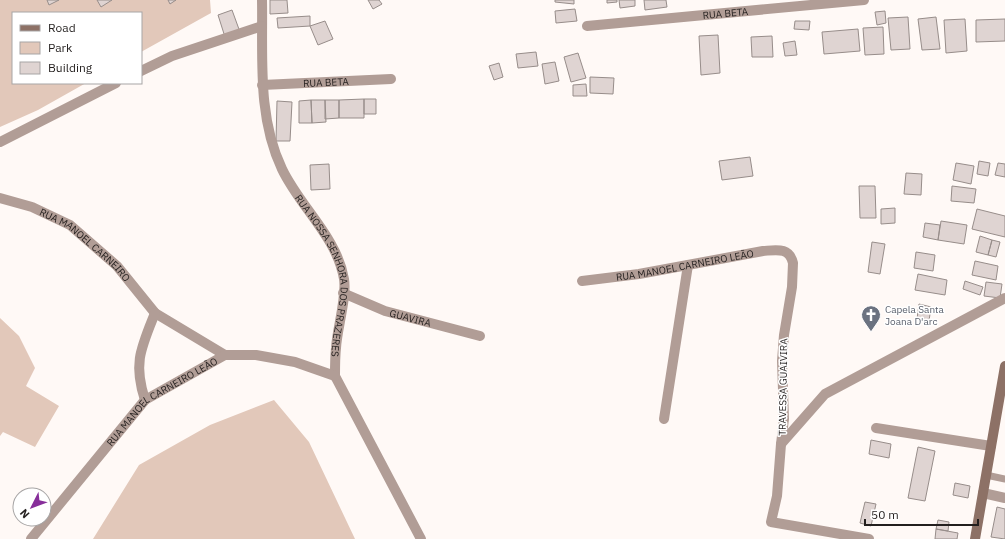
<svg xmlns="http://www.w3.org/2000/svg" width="1005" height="539" font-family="'IBM Plex Sans',sans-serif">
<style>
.green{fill:#e2c8ba}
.building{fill:#dfd4d2;stroke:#978d8a}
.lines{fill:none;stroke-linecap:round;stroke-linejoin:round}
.lane{stroke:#b19d96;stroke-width:7}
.street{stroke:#b19d96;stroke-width:10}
.secondary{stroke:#8d7166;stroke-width:10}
.labels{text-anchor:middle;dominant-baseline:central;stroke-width:3;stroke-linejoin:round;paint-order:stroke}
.street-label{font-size:10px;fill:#231f1e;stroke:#fff}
.worship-label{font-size:10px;fill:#5b616d;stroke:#fff;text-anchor:start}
</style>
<rect width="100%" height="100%" fill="#fff9f6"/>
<path class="green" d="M 0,0 L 210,0 L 211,13 L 141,52 L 141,13 L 13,13 L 13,83 L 86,83 L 38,110 L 0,127 Z
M 0,318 L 19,336 L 35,368 L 26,386 L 59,406 L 35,447 L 3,432 L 0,436 Z
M 274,400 L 309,442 L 355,539 L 93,539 L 139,465 L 210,425 Z"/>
<path class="building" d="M 47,0 L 59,0 L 49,5 Z
M 97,0 L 112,0 L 101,7 Z
M 168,0 L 176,0 L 170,4 Z
M 270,0 L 287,0 L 288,13 L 270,14 Z
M 368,0 L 379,0 L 382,4 L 373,9 Z
M 555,0 L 574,0 L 574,4 L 555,2 Z
M 607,0 L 617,0 L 617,2 L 607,3 Z
M 619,0 L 635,0 L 635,6 L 620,8 Z
M 644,0 L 666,0 L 667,7 L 645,10 Z
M 575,9 L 577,21 L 556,23 L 555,11 Z
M 232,10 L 240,32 L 225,37 L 218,15 Z
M 885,11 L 886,23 L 877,25 L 875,12 Z
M 310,16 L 310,26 L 278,28 L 277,18 Z
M 908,17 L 910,49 L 891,50 L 888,18 Z
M 936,17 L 940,49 L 922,50 L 918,19 Z
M 965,19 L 967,51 L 946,53 L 944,20 Z
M 1005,19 L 1005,41 L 976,42 L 976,20 Z
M 325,21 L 333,39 L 318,45 L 310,26 Z
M 795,21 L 810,21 L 809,30 L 794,29 Z
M 883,27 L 884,54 L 865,55 L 863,28 Z
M 858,29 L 860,51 L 824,54 L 822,32 Z
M 718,35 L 720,73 L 701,75 L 699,36 Z
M 772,36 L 773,57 L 752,57 L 751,37 Z
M 795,41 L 797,55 L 785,56 L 783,43 Z
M 536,52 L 538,66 L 518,68 L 516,54 Z
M 578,53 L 586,78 L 571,82 L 564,57 Z
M 555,62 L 559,81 L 545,84 L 542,64 Z
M 499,63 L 503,77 L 494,80 L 489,66 Z
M 590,77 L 614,78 L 613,94 L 590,93 Z
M 586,84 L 587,96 L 573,96 L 573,85 Z
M 364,99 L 376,99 L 376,114 L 364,114 Z
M 364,99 L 364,118 L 339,118 L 339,100 Z
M 311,100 L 325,100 L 326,122 L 312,123 Z
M 311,100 L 312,123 L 299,123 L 299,101 Z
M 325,100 L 339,100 L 339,118 L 325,119 Z
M 277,101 L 292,102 L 290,141 L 276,141 Z
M 750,157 L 753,176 L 722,180 L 719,161 Z
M 979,161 L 990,163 L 988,176 L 977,174 Z
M 956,163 L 974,166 L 971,184 L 953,180 Z
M 998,163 L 1005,164 L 1005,177 L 995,175 Z
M 329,164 L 330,189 L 311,190 L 310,165 Z
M 906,173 L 922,174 L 921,195 L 904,194 Z
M 859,186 L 875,186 L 876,218 L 860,218 Z
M 952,186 L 976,189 L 974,203 L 951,201 Z
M 895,208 L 895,223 L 881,224 L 881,209 Z
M 977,209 L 1005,216 L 1005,237 L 972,229 Z
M 941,221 L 967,225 L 964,244 L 938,240 Z
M 925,223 L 940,225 L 938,240 L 923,237 Z
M 980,236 L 992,240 L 988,255 L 976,252 Z
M 992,240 L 1000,242 L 996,257 L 988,255 Z
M 872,242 L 885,244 L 880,274 L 868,272 Z
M 916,252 L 935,255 L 933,271 L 914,268 Z
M 975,261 L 998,266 L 996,280 L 972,275 Z
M 918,274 L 947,280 L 945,295 L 915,290 Z
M 965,281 L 983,287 L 980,295 L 963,289 Z
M 986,282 L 1002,284 L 1000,298 L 984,296 Z
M 919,304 L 931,307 L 929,321 L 917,319 Z
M 871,440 L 891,444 L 889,458 L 869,454 Z
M 918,447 L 935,451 L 925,501 L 908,498 Z
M 955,483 L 970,486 L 968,498 L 953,495 Z
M 865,502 L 876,504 L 871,526 L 860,523 Z
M 997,507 L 1005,509 L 1005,539 L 991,537 Z
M 938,520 L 949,522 L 948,531 L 936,529 Z
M 936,529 L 958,533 L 957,539 L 935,539 Z"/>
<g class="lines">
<path class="lane" d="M 986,475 L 1005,479"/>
<g class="street">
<path id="s1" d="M 262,0 C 263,56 257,117 282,169 C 300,207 337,237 344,279 C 347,297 337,329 336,348 C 335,357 335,367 335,376 L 421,539"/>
<path id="s2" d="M 587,26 L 864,0"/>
<path d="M 141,71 L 172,56 L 262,26"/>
<path id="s3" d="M 262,85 L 391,79"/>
<path d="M 0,142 L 116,83"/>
<path id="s4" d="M 0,198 L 32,207 L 70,225 L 117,266 L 155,313 L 225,355"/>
<path id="s5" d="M 582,281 L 639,274 L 763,251 C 777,250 789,247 793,263 L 792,287 L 784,335 L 782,361 L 784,419 L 781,444 L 777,496 L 771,522 L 869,539"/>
<path id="s6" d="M 343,293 L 385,311 L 480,336"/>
<path d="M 145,400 C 133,363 141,348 155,313"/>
<path d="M 664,419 L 688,265"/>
<path d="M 876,428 L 991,446"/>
<path d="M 781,444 L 825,394 L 1005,298"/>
<path d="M 983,493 L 1005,498"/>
<path id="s7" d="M 31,539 L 145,400 L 225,355 L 256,355 L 295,362 L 335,376"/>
</g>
<path class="secondary" d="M 975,539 L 1005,366"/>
</g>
<defs>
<symbol id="church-pin" viewBox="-11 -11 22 30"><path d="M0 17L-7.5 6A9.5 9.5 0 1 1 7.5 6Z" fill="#6b7280" stroke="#fff"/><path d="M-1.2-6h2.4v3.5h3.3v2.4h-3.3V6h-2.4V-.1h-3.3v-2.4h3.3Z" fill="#fff"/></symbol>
</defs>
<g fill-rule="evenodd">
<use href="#church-pin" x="860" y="304" width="22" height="30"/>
</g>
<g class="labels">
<g class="street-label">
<text stroke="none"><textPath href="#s2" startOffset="139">RUA BETA</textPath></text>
<text stroke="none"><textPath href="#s3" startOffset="64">RUA BETA</textPath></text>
<text stroke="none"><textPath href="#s4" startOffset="99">RUA MANOEL CARNEIRO</textPath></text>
<text stroke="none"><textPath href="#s5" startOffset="104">RUA MANOEL CARNEIRO LEÃO</textPath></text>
<text stroke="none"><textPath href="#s1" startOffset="290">RUA NOSSA SENHORA DOS PRAZERES</textPath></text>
<text stroke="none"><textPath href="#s6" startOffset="72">GUAVIRA</textPath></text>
<text transform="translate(783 387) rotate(-89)">TRAVESSA GUAIVIRA</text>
<text stroke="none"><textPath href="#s7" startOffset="192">RUA MANOEL CARNEIRO LEÃO</textPath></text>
</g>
<g class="worship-label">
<text x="885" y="309">Capela Santa<tspan x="885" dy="12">Joana D'arc</tspan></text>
</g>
</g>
<rect x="12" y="12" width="130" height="72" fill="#ffffff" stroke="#a7a5a5"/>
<rect x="20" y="25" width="20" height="6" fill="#8d7166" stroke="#a7a5a5"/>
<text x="48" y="32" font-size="12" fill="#231f1e">Road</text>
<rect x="20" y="42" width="20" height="12" fill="#e2c8ba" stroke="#a7a5a5"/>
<text x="48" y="52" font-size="12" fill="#231f1e">Park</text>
<rect x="20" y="62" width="20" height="12" fill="#dfd4d2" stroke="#a7a5a5"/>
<text x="48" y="72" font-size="12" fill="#231f1e">Building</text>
<g transform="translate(32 507) rotate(228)"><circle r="19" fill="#ffffff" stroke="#a7a5a5"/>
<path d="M0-3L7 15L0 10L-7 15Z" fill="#872e9a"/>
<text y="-6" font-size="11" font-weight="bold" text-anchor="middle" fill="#231f1e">N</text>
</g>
<path d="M865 519v6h113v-6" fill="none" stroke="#231f1e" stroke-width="2"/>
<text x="871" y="519" font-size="12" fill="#231f1e" stroke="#ffffff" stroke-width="3" paint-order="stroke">50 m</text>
</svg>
